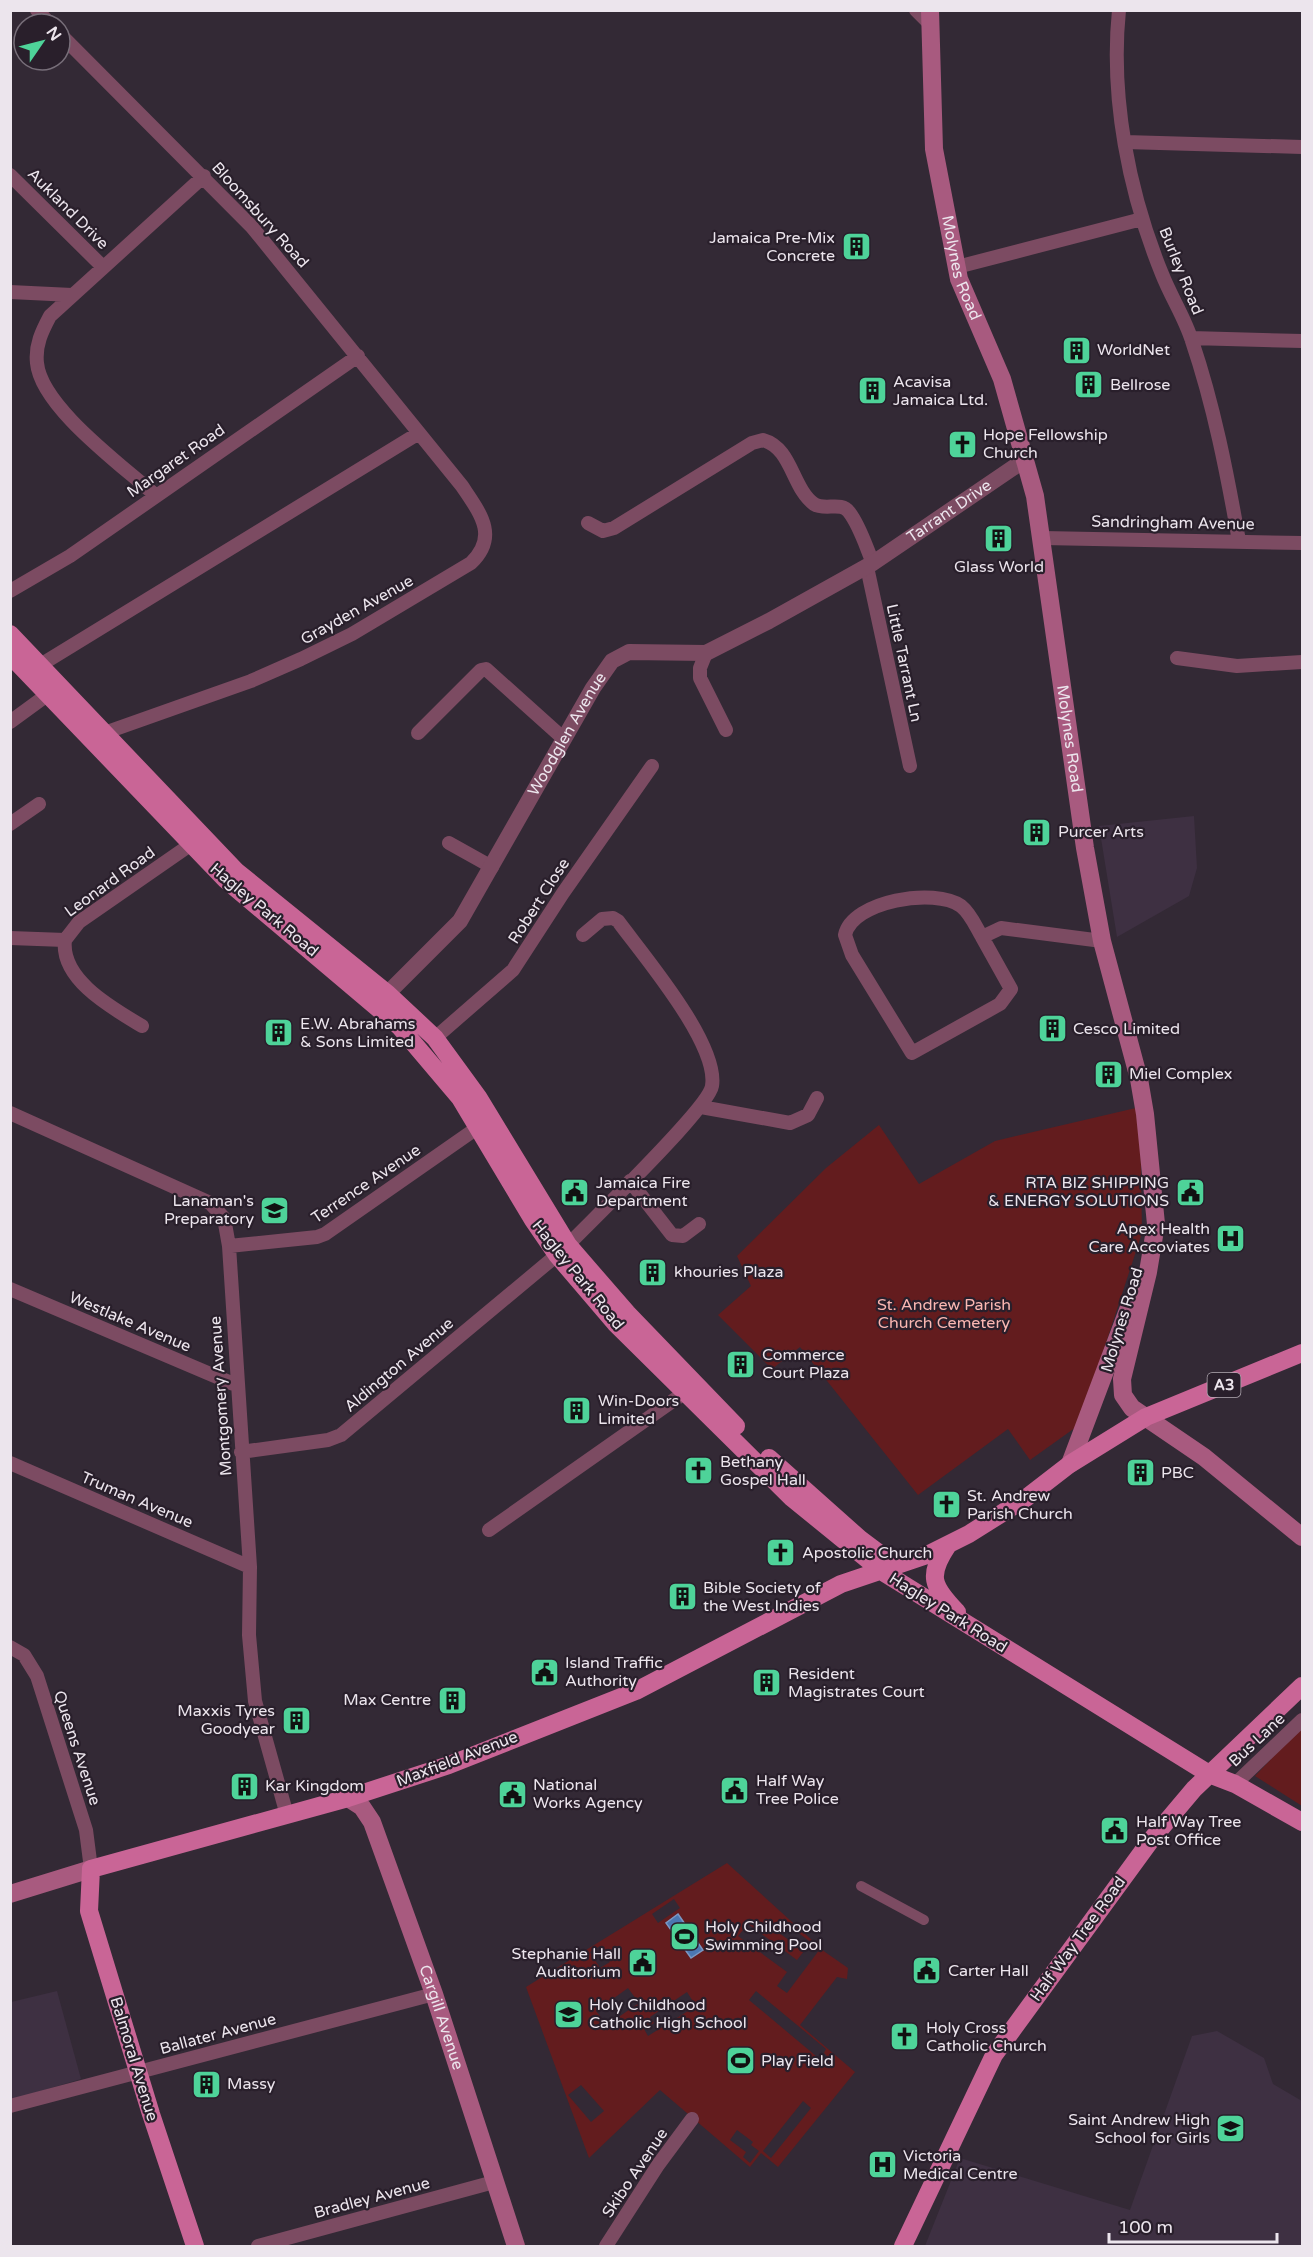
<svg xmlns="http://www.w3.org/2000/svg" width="1313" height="2257" font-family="'Varela Round',sans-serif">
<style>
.built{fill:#3e3042}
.green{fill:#631c1e;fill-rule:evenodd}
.water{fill:#4b77b1;stroke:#7b98c3;stroke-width:1.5}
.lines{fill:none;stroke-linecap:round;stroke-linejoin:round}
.pedestrian{stroke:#7c4b62;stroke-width:10}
.minor{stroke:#7c4b62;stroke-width:14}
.tertiary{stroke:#7c4b62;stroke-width:16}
.secondary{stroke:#a85a7f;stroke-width:18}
.primary{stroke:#c96596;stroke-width:18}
.labels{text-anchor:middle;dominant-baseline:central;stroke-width:4.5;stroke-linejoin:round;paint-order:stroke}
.shield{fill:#291f2b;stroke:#b2aab3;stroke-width:1.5}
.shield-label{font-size:15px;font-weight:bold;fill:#ece5ed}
.street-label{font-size:16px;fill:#ece5ed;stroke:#291f2b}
.poi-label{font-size:16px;fill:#ece5ed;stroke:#291f2b;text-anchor:start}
.park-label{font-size:16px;fill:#fbb7b2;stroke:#291f2b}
</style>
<rect width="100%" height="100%" fill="#332935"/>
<path class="built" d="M 1194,816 L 1197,868 L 1189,896 L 1117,937 L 1099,826 Z
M 57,1991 L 81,2079 L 11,2100 L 11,2002 Z
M 1217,2031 L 1264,2058 L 1273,2084 L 1302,2101 L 1302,2246 L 925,2246 L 960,2158 L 1130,2210 L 1192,2036 Z"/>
<path class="green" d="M 1140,1107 L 1142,1233 L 1079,1425 L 1030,1460 L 1008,1429 L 918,1495 L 800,1347 L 772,1369 L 718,1315 L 751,1286 L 737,1256 L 826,1168 L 879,1125 L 919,1184 L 995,1141 Z
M 1302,1726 L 1302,1806 L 1255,1776 Z
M 727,1863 L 825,1952 L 848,1968 L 847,1979 L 837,1977 L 800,2025 L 855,2072 L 778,2167 L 761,2153 L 750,2167 L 660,2090 L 589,2158 L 526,1987 ZM 674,1899 L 680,1908 L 658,1923 L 652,1914 ZM 678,1915 L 703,1950 L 691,1958 L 666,1923 ZM 785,1923 L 820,1949 L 787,1993 L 777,1986 L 787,1972 L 738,1936 L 748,1924 L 797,1960 L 804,1951 L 779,1933 ZM 600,1946 L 610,1962 L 600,1968 L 590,1952 ZM 628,1988 L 639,2003 L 607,2025 L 596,2011 ZM 756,1991 L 826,2049 L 824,2053 L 827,2056 L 822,2061 L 749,2000 ZM 687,1992 L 696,2006 L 648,2036 L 644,2029 L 654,2023 L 650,2017 ZM 581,2085 L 604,2111 L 591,2122 L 568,2095 ZM 803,2101 L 811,2108 L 771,2158 L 763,2151 ZM 737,2130 L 753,2142 L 751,2145 L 759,2151 L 750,2163 L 743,2157 L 746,2152 L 730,2140 Z"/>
<path class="water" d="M 678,1914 L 703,1950 L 691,1958 L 666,1923 Z"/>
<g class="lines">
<path class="pedestrian" d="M 861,1886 L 924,1920"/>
<path class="minor" d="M 37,10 L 50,24
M 916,10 L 928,22
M 1119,10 C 1110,98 1129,193 1162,274 C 1171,297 1185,318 1192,341 C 1214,406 1227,473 1239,541
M 60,34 L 252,227 L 462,486 C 480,513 499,536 471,563 L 352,634 L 301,659 L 251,681 L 107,732
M 1125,142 L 1302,147
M 10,175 L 103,267
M 957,267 L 1142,219
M 10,292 L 72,295
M 1191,338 L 1302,341
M 155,495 C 123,466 41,407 37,363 C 35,345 42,331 50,316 L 204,176
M 588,523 L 603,531 L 614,528 L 752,443 L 763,440 C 792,448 792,488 814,504 C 825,511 841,501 849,512 C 860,526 866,547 873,563
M 1043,538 L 1302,543
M 867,567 L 910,766
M 10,591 L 70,556 L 358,356
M 706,653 L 700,668 L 700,678 L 726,730
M 1177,658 L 1237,666 L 1302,662
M 42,664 L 419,433
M 10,722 L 47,695
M 418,733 L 481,670 L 486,669 L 564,739
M 10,824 L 39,804
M 449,843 L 492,867
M 982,937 C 976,927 971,914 961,906 C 935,887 852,901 845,935 L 852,955 L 912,1053 L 1000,1004 L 1011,989 L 982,937 L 1001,928 L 1102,941
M 10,938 L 65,940
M 142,1026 C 114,1009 60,980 65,940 L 79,922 L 190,845
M 435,1038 L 513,970 L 563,893 L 652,766
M 701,1107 L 790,1123 L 808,1115 L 817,1098
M 10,1113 L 210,1203 L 224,1218 L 229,1246 L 250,1567 L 249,1635 L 255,1701 L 285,1808
M 630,1181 L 672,1235 L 683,1236 L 699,1224
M 568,1245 C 590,1222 709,1108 712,1086 C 719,1044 643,955 618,921 L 613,918 L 602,919 L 583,935
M 229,1246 L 317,1237 L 325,1234 L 477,1128
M 10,1289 L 236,1385
M 241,1452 L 328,1440 L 341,1435 L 557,1255
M 10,1463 L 250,1567
M 489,1530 L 684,1393
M 10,1647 L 24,1655 L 37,1676 L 86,1830 L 91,1869
M 1235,1784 L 1302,1720
M 10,2106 L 434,1994
M 258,2246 L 494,2182
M 606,2246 L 658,2165 L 692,2119"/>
<path class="tertiary" id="s1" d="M 379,1002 L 460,921 L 593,688 L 612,661 L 629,652 L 706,653 L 769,621 L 873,563 L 1026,459"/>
<g class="secondary">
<path id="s2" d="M 930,10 L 934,149 L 959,279 L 1002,379 L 1035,496 L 1085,848 L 1102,941 L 1139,1079 L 1145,1114 L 1156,1224 L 1148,1272 L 1122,1379 L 1123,1395 L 1132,1408 L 1204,1457 L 1302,1537"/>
<path d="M 1070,1464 L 1128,1310"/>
<path id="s3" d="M 348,1798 L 362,1807 L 372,1822 L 434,1994 L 516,2246"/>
<path d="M 10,1894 L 91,1869"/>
</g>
<path class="primary" d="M 10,634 L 236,871 L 388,994 L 435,1038 L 478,1097 L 568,1245 L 627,1313 L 736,1426
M 10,655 L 225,879 L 399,1026 L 460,1098 L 533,1220 L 557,1255 L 615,1323 L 792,1498 L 883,1572 L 1209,1774 L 1235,1784 L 1302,1822
M 769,1458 L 860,1539 L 896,1566
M 948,1545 C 927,1576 932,1586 957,1612
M 195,2246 L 151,2114 L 89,1911 L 91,1869 L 348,1798 L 449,1765 L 636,1691 L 841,1584 L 927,1555 L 969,1534 L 1026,1498 L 1070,1464 L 1146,1417 L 1302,1353
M 903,2246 L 994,2055 L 1151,1840 L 1194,1789 L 1302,1686"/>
</g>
<defs>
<symbol id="building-square" viewBox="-11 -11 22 22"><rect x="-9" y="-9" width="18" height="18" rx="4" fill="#4ed399" stroke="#291f2b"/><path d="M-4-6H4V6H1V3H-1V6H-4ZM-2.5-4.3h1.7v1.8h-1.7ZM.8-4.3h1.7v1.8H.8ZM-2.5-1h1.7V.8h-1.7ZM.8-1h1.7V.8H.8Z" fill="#111"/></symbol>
<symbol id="church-square" viewBox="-11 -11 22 22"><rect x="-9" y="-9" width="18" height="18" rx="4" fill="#4ed399" stroke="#291f2b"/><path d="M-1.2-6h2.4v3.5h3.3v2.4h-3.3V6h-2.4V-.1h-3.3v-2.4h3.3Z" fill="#111"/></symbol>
<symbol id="civic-square" viewBox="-11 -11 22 22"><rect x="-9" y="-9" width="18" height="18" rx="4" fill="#4ed399" stroke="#291f2b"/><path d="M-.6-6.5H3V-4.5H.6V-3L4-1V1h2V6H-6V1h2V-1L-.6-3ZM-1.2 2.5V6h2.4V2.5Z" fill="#111"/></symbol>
<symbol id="school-square" viewBox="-11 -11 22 22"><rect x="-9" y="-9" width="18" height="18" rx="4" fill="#4ed399" stroke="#291f2b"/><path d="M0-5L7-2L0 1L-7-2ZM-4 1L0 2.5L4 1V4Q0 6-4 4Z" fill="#111"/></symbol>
<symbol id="hospital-square" viewBox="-11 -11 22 22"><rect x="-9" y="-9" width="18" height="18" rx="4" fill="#4ed399" stroke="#291f2b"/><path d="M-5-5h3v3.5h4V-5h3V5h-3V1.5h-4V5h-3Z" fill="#111"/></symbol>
<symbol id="stadium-square" viewBox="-11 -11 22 22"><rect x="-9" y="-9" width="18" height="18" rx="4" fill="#4ed399" stroke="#291f2b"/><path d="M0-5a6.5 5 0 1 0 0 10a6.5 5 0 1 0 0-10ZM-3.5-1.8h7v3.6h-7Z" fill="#111"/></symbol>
</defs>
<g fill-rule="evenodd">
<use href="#building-square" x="840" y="230" width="33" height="33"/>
<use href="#building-square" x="1060" y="334" width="33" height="33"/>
<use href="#building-square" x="1072" y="368" width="33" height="33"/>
<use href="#building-square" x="856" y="374" width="33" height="33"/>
<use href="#church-square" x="946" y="428" width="33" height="33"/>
<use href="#building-square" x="982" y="522" width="33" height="33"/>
<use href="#building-square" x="1020" y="816" width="33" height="33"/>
<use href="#building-square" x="1036" y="1012" width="33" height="33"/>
<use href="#building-square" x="262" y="1016" width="33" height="33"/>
<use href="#building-square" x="1092" y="1058" width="33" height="33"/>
<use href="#civic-square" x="558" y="1176" width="33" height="33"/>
<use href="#civic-square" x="1174" y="1176" width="33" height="33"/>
<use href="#school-square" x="258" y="1194" width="33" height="33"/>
<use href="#hospital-square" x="1214" y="1222" width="33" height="33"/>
<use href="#building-square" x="636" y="1256" width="33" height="33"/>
<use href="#building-square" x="724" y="1348" width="33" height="33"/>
<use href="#building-square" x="560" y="1394" width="33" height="33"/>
<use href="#church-square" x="682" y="1454" width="33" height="33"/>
<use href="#building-square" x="1124" y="1456" width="33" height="33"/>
<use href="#church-square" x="930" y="1488" width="33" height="33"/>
<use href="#church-square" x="764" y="1536" width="33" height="33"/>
<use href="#building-square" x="666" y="1580" width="33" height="33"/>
<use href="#civic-square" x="528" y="1656" width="33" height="33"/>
<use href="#building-square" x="750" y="1666" width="33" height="33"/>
<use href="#building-square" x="436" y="1684" width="33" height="33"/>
<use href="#building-square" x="280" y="1704" width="33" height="33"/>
<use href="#building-square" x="228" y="1770" width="33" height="33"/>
<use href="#civic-square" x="718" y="1774" width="33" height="33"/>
<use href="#civic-square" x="496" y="1778" width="33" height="33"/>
<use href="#civic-square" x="1098" y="1814" width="33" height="33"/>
<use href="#stadium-square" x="668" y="1920" width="33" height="33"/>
<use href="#civic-square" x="626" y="1946" width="33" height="33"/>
<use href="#civic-square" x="910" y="1954" width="33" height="33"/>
<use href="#school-square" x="552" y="1998" width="33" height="33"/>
<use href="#church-square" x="888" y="2020" width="33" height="33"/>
<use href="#stadium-square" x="724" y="2044" width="33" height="33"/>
<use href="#building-square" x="190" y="2068" width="33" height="33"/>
<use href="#school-square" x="1214" y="2112" width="33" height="33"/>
<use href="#hospital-square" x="866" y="2148" width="33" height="33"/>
</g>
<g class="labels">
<rect class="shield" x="1207.5" y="1373" width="33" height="24" rx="4.5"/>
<g class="shield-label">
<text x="1224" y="1385">A3</text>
</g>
<g class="street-label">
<text transform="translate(68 209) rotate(45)">Aukland Drive</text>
<text transform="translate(260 215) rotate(48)">Bloomsbury Road</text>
<text stroke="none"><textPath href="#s2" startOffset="261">Molynes Road</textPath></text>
<text transform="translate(1181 271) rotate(68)">Burley Road</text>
<text transform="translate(176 461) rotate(-35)">Margaret Road</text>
<text stroke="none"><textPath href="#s1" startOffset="794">Tarrant Drive</textPath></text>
<text transform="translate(1173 523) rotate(1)">Sandringham Avenue</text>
<text transform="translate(357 610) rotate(-29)">Grayden Avenue</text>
<text transform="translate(904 663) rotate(78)">Little Tarrant Ln</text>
<text stroke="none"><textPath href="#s1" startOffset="330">Woodglen Avenue</textPath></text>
<text stroke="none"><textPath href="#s2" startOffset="747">Molynes Road</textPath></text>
<text transform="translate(110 882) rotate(-36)">Leonard Road</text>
<text transform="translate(539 901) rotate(-57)">Robert Close</text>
<text transform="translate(264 910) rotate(40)">Hagley Park Road</text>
<text transform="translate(366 1184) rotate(-34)">Terrence Avenue</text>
<text transform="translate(578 1275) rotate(51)">Hagley Park Road</text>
<text transform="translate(1122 1320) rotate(-73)">Molynes Road</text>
<text transform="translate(130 1322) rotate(23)">Westlake Avenue</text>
<text transform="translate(399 1365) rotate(-40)">Aldington Avenue</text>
<text transform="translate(221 1396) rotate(-94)">Montgomery Avenue</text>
<text transform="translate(137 1500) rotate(23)">Truman Avenue</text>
<text transform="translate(948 1613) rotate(32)">Hagley Park Road</text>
<text transform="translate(1257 1740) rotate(-43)">Bus Lane</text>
<text transform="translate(77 1748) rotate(72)">Queens Avenue</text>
<text transform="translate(457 1759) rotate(-21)">Maxfield Avenue</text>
<text transform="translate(1078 1939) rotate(-54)">Half Way Tree Road</text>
<text stroke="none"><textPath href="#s3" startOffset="242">Cargill Avenue</textPath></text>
<text transform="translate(218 2034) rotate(-15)">Ballater Avenue</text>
<text transform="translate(134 2059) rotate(73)">Balmoral Avenue</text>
<text transform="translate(635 2173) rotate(-56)">Skibo Avenue</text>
<text transform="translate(372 2198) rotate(-15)">Bradley Avenue</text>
</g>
<g class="poi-label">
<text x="835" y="238" text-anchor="end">Jamaica Pre-Mix<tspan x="835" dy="18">Concrete</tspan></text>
<text x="1097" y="350">WorldNet</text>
<text x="893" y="382">Acavisa<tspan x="893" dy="18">Jamaica Ltd.</tspan></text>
<text x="1110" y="385">Bellrose</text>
<text x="983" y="435">Hope Fellowship<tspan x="983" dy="18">Church</tspan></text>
<text x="999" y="567" text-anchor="middle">Glass World</text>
<text x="1058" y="832">Purcer Arts</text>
<text x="300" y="1024">E.W. Abrahams<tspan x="300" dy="18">&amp; Sons Limited</tspan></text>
<text x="1073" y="1029">Cesco Limited</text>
<text x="1129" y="1074">Miel Complex</text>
<text x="596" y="1183">Jamaica Fire<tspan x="596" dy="18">Department</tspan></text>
<text x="1169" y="1183" text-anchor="end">RTA BIZ SHIPPING<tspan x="1169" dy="18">&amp; ENERGY SOLUTIONS</tspan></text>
<text x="254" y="1201" text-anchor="end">Lanaman's<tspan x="254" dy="18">Preparatory</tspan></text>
<text x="1210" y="1229" text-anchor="end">Apex Health<tspan x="1210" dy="18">Care Accoviates</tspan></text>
<text x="674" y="1272">khouries Plaza</text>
<text x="762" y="1355">Commerce<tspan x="762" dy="18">Court Plaza</tspan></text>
<text x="598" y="1401">Win-Doors<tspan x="598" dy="18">Limited</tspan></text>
<text x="720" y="1462">Bethany<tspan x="720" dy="18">Gospel Hall</tspan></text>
<text x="1161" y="1473">PBC</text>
<text x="967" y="1496">St. Andrew<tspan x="967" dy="18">Parish Church</tspan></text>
<text x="802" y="1553">Apostolic Church</text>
<text x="703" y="1588">Bible Society of<tspan x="703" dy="18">the West Indies</tspan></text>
<text x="565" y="1663">Island Traffic<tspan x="565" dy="18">Authority</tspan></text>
<text x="788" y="1674">Resident<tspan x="788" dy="18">Magistrates Court</tspan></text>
<text x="431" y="1700" text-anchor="end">Max Centre</text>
<text x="275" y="1711" text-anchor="end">Maxxis Tyres<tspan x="275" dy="18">Goodyear</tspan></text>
<text x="756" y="1781">Half Way<tspan x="756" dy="18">Tree Police</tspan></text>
<text x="533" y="1785">National<tspan x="533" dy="18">Works Agency</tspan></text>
<text x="265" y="1786">Kar Kingdom</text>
<text x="1136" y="1822">Half Way Tree<tspan x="1136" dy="18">Post Office</tspan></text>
<text x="705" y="1927">Holy Childhood<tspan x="705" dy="18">Swimming Pool</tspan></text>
<text x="621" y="1954" text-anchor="end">Stephanie Hall<tspan x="621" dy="18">Auditorium</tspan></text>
<text x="948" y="1971">Carter Hall</text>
<text x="589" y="2005">Holy Childhood<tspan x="589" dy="18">Catholic High School</tspan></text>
<text x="926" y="2028">Holy Cross<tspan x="926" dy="18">Catholic Church</tspan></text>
<text x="761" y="2061">Play Field</text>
<text x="227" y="2084">Massy</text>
<text x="1210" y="2120" text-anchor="end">Saint Andrew High<tspan x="1210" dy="18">School for Girls</tspan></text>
<text x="903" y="2156">Victoria<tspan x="903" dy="18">Medical Centre</tspan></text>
</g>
<g class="park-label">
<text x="944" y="1305">St. Andrew Parish<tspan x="944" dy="18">Church Cemetery</tspan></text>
</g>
</g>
<rect width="1313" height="2257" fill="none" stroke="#ece5ed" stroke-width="24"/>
<g transform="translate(42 42) rotate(55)"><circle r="28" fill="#291f2b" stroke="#776e79" stroke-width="1.5"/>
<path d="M0-4.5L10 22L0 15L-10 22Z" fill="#4ed399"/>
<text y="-9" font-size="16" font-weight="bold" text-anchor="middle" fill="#ece5ed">N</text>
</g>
<path d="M1109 2233v9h168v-9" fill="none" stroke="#ece5ed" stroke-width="3"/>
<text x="1118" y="2233" font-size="18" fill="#ece5ed" stroke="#291f2b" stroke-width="4.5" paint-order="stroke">100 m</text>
</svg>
